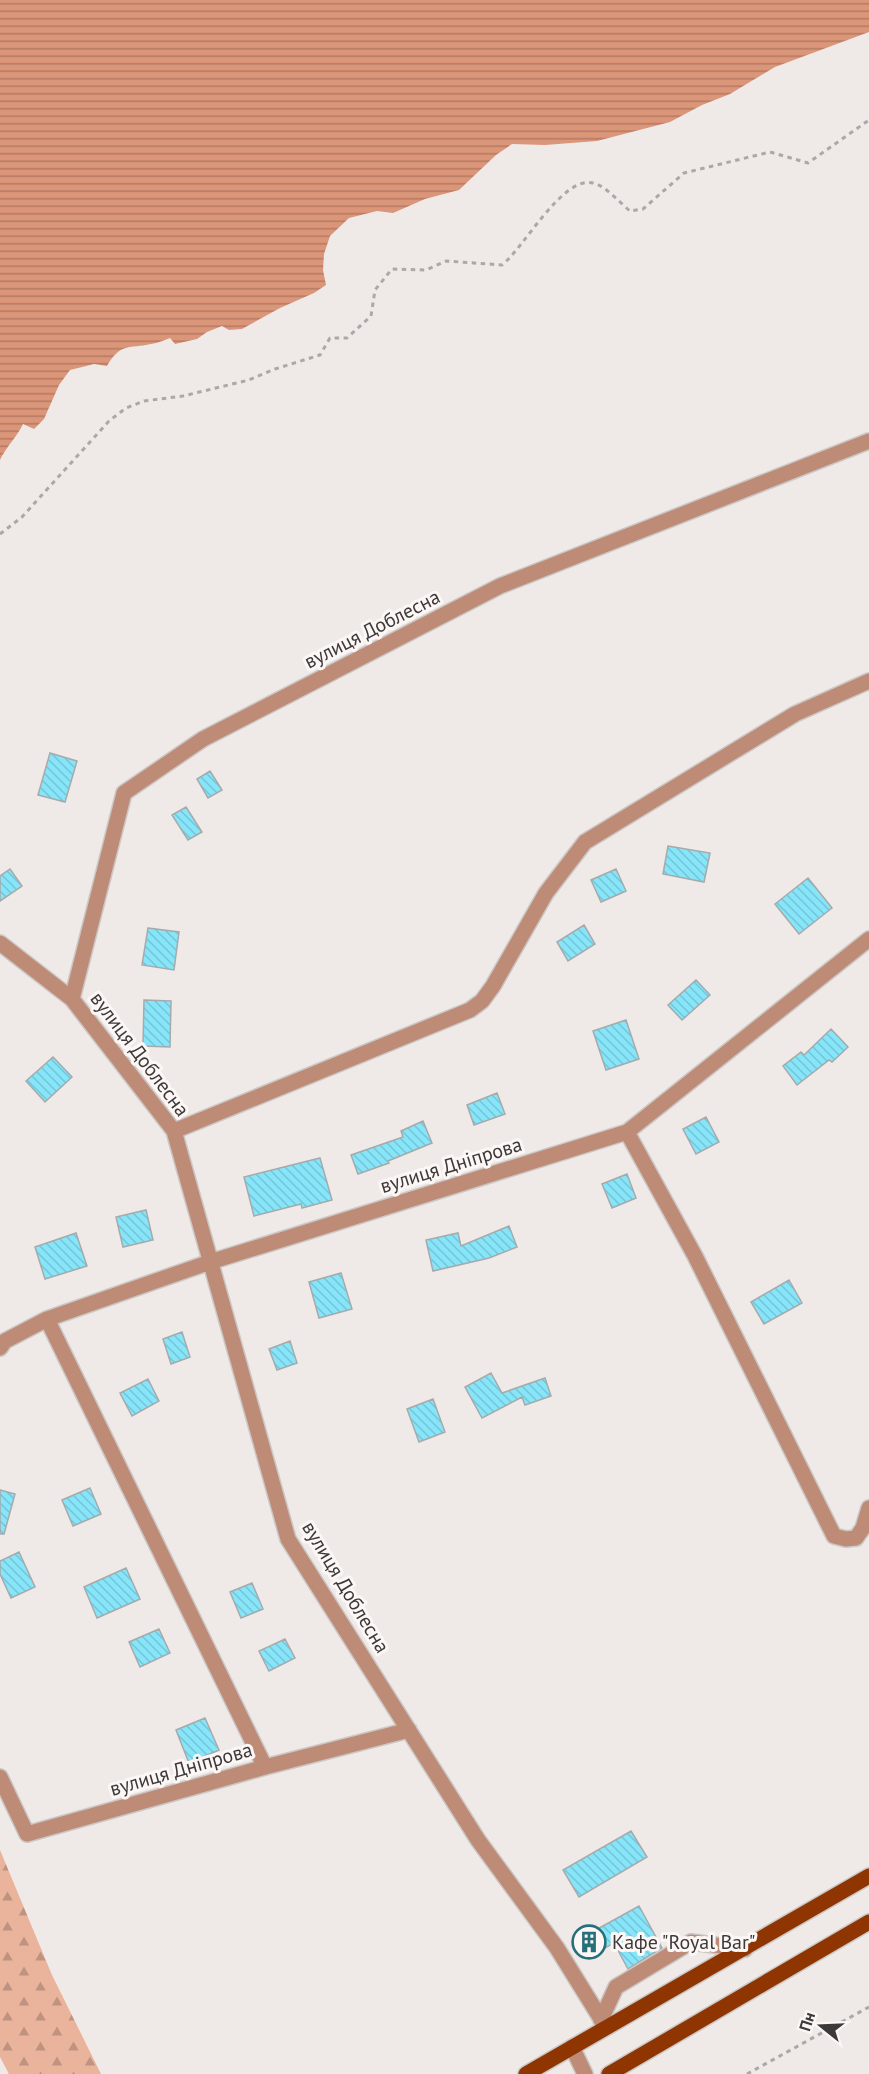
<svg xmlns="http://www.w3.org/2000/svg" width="869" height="2074" font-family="'PT Sans',sans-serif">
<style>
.forest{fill:url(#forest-firs)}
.water{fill:url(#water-rules)}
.building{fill:url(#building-back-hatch);stroke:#a5aaab;stroke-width:1.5}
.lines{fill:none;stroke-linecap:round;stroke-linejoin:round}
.minor-casing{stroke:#cbc7c5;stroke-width:18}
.major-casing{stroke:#cbc7c5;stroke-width:18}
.path{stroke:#aca8a7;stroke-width:3;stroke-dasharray:4.5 4.5;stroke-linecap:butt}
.minor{stroke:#be8b76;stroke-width:15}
.major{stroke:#8e3502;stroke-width:15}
.labels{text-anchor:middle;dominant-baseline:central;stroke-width:6;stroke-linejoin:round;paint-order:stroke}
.street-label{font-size:20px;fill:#3b3939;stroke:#fcf7f5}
.poi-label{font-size:20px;fill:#3b3939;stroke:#fcf7f5;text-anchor:start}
</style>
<defs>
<pattern id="forest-firs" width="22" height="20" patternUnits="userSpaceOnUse" patternTransform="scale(1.5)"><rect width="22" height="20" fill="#eab39c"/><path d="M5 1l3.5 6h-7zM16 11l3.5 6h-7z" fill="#bf9380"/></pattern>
<pattern id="water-rules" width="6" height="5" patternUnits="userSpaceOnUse" patternTransform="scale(1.5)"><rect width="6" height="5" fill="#db9578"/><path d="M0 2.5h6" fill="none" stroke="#b37b63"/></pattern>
<pattern id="building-back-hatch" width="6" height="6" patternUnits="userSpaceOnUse" patternTransform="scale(1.5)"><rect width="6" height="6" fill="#86e5f9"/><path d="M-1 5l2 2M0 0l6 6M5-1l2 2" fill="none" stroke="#75c5d6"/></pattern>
</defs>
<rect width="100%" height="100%" fill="#efeae8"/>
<path class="forest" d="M 0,1850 L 52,1975 L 101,2074 L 9,2074 L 0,2057 Z"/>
<path class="water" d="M 0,0 L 869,0 L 869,32 L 775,67 L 730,94 L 702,105 L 670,122 L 597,141 L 545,145 L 512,144 L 496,155 L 459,190 L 425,199 L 393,213 L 377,211 L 349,218 L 330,236 L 324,254 L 323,270 L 326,285 L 314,293 L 280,308 L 242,329 L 229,330 L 222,326 L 207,332 L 197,339 L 175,344 L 170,338 C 164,340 158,343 151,344 C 129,349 121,342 107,366 L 94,364 L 70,370 L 59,385 L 44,419 L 34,429 L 23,424 C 17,437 6,447 0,460 Z"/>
<path class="building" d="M 50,753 L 77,761 L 65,802 L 38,795 Z
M 210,771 L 222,790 L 208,798 L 197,779 Z
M 186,807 L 202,832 L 188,840 L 172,815 Z
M 668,846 L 710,853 L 704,882 L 663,874 Z
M 10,869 L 22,886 L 0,901 L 0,876 Z
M 616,869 L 626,891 L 601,902 L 591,880 Z
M 808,878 L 832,908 L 799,934 L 775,904 Z
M 584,925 L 595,944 L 568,961 L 557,942 Z
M 148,928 L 179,932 L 174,970 L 142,965 Z
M 696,980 L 710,995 L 682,1020 L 668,1005 Z
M 144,1000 L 171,1001 L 170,1047 L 143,1046 Z
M 626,1020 L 639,1059 L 606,1070 L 593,1031 Z
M 831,1029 L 848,1047 L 832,1062 L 829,1060 L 797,1085 L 783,1066 L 801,1052 L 804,1055 Z
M 53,1057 L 72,1077 L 45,1102 L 26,1081 Z
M 497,1093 L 505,1114 L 474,1125 L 467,1105 Z
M 706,1117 L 719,1142 L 696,1154 L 683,1129 Z
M 423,1121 L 432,1143 L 388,1161 L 389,1163 L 358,1174 L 351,1155 L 403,1137 L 401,1131 Z
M 320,1158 L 332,1200 L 302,1208 L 301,1204 L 254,1216 L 244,1177 Z
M 627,1174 L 636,1198 L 612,1208 L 602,1184 Z
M 146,1210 L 153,1240 L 123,1247 L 116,1217 Z
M 509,1226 L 517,1247 L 489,1258 L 433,1271 L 426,1240 L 458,1233 L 461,1246 Z
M 76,1233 L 87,1266 L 45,1279 L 35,1247 Z
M 341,1273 L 352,1309 L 319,1318 L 309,1282 Z
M 789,1280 L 802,1303 L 764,1324 L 751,1302 Z
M 182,1332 L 190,1357 L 171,1364 L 163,1339 Z
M 290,1341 L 297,1363 L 277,1370 L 269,1349 Z
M 491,1373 L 502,1393 L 545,1378 L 551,1396 L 525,1405 L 522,1397 L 482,1418 L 465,1387 Z
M 148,1379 L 159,1401 L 132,1416 L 120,1393 Z
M 433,1399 L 445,1432 L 419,1442 L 407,1409 Z
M 90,1488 L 101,1514 L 73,1526 L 62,1500 Z
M 0,1490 L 15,1494 L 4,1534 L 0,1534 Z
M 19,1552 L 35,1587 L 11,1598 L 0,1574 L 0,1561 Z
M 126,1568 L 140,1599 L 97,1618 L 84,1587 Z
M 252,1583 L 263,1609 L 241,1618 L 230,1592 Z
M 159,1629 L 170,1653 L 140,1667 L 129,1642 Z
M 285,1639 L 295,1658 L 269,1671 L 259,1651 Z
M 205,1718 L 219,1750 L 189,1763 L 176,1730 Z
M 631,1831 L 647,1857 L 579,1897 L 563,1870 Z
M 639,1906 L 662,1948 L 628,1969 L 614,1943 L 588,1957 L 577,1934 L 591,1928 L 592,1932 Z"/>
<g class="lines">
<defs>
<path id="minor" d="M 0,943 L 72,999 L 174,1131 L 288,1539 L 478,1840 L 557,1948 L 606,2027
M 72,999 L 124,793 L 203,739 L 500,586 L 869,441
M 174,1131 L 470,1010 L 482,1001 L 493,986 L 546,893 L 585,842 L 795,714 L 869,681
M 627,1132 L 695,1256 L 834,1536 L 846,1539 L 856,1538 L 863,1528 L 869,1508
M 47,1319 L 265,1767
M 0,1348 L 5,1341 L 47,1319 L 210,1262 L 627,1132 L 869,939
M 0,1777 L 27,1834 L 265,1767 L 409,1730
M 601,2020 L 616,1987 L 691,1942 L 745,1949
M 572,2047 L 585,2074"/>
<path id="major" d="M 526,2074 L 869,1876
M 609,2074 L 869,1922"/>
</defs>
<use href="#minor" class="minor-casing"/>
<use href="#major" class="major-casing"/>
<path class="path" d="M 0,534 L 22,517 L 109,421 L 126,408 L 144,401 L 183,396 L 249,380 L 275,369 L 320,355 L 330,338 L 347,338 L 371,316 L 375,290 L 392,269 L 426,270 L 446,261 L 502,265 C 523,249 563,175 593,183 C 606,186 620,203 630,211 L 643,209 L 684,173 L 770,152 L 808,163 L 869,120
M 747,2074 L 869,2007"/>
<use href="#minor" class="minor"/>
<use href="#major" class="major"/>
</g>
<defs>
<symbol id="building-ring" viewBox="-11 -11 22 22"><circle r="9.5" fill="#fcf7f5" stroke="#286f7c" stroke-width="1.5"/><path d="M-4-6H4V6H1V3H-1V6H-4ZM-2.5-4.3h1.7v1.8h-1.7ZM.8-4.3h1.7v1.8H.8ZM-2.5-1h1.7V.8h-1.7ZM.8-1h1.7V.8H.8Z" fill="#286f7c"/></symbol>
</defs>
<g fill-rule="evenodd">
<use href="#building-ring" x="570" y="1923" width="38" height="38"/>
</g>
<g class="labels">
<g class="street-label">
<text transform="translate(372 629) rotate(-27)">вулиця Доблесна</text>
<text transform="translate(140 1054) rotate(53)">вулиця Доблесна</text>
<text transform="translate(451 1165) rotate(-17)">вулиця Дніпрова</text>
<text transform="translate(346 1587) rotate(59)">вулиця Доблесна</text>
<text transform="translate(181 1769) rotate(-16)">вулиця Дніпрова</text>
</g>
<g class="poi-label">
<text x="612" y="1942">Кафе "Royal Bar"</text>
</g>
</g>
<g transform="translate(821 2026) rotate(288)" stroke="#fcf7f5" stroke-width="4.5" paint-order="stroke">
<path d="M0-4.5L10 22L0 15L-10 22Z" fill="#3b3939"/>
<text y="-9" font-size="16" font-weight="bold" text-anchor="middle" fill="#3b3939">Пн</text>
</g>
</svg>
